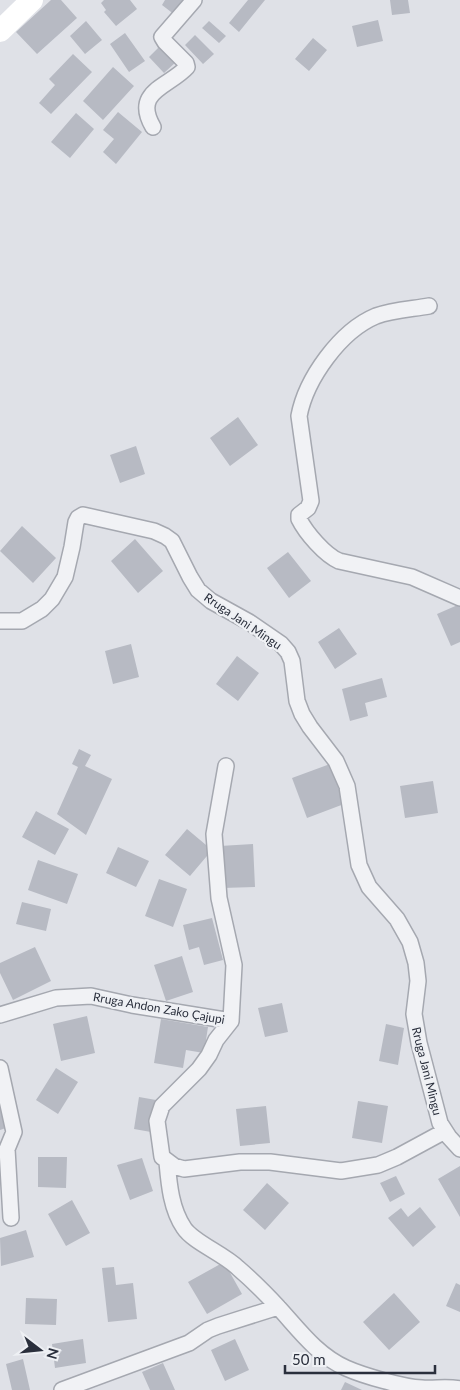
<svg xmlns="http://www.w3.org/2000/svg" width="460" height="1390" font-family="Lato,sans-serif">
<style>
.building{fill:#b7bac3}
.lines{fill:none;stroke-linecap:round;stroke-linejoin:round}
.street-casing{stroke:#a5a8b0;stroke-width:18}
.street{stroke:#f1f2f5;stroke-width:15}
.secondary{stroke:#fff;stroke-width:22}
.labels{text-anchor:middle;dominant-baseline:central;stroke-width:4.5;stroke-linejoin:round;paint-order:stroke}
.street-label{font-size:12px;fill:#2a2f3c;stroke:#eef0f4}
</style>
<rect width="100%" height="100%" fill="#dfe1e7"/>
<path class="building" d="M 51,0 L 61,0 L 77,18 L 37,54 L 16,32 Z
M 104,0 L 130,0 L 137,9 L 116,26 L 104,12 L 106,10 L 101,3 Z
M 165,0 L 187,0 L 175,15 L 162,5 Z
M 248,0 L 265,0 L 239,32 L 229,23 Z
M 390,0 L 408,0 L 410,13 L 392,15 Z
M 378,20 L 383,41 L 357,47 L 352,26 Z
M 86,21 L 102,40 L 85,54 L 70,36 Z
M 209,21 L 226,36 L 219,43 L 202,28 Z
M 125,33 L 145,61 L 129,72 L 110,44 Z
M 195,35 L 214,54 L 203,64 L 185,45 Z
M 313,38 L 327,50 L 309,71 L 295,59 Z
M 162,44 L 177,61 L 164,73 L 149,57 Z
M 73,54 L 92,72 L 51,114 L 39,103 L 55,85 L 49,79 Z
M 113,67 L 134,86 L 103,120 L 83,101 Z
M 118,112 L 142,132 L 116,164 L 103,152 L 114,139 L 103,130 Z
M 76,113 L 94,129 L 70,158 L 51,142 Z
M 238,417 L 258,445 L 230,466 L 210,438 Z
M 136,446 L 145,474 L 120,483 L 110,455 Z
M 22,526 L 56,558 L 33,583 L 0,551 Z
M 135,539 L 163,571 L 138,593 L 111,561 Z
M 288,552 L 311,581 L 289,598 L 267,568 Z
M 460,604 L 460,642 L 451,646 L 437,614 Z
M 339,628 L 357,654 L 335,669 L 318,642 Z
M 131,644 L 139,677 L 113,684 L 105,651 Z
M 237,656 L 259,673 L 238,701 L 216,684 Z
M 382,678 L 387,697 L 365,703 L 368,716 L 350,721 L 342,689 Z
M 79,749 L 91,755 L 85,766 L 112,779 L 86,835 L 57,814 L 78,767 L 72,764 Z
M 330,764 L 344,804 L 307,818 L 292,778 Z
M 433,781 L 438,813 L 405,818 L 400,786 Z
M 36,811 L 69,829 L 55,855 L 22,837 Z
M 187,829 L 212,850 L 190,876 L 165,855 Z
M 253,844 L 255,887 L 222,888 L 220,846 Z
M 118,847 L 149,861 L 136,887 L 106,873 Z
M 38,860 L 78,874 L 67,904 L 28,890 Z
M 159,879 L 187,889 L 173,927 L 145,916 Z
M 22,902 L 51,909 L 46,931 L 16,924 Z
M 212,918 L 223,960 L 204,965 L 199,947 L 189,950 L 183,925 Z
M 35,947 L 51,981 L 13,1000 L 0,973 L 0,963 Z
M 182,956 L 193,992 L 166,1001 L 154,965 Z
M 282,1003 L 288,1032 L 265,1037 L 258,1008 Z
M 87,1016 L 95,1053 L 61,1061 L 53,1024 Z
M 161,1019 L 208,1027 L 204,1053 L 186,1050 L 183,1068 L 154,1063 Z
M 386,1024 L 404,1028 L 398,1065 L 379,1061 Z
M 56,1068 L 78,1082 L 58,1114 L 36,1100 Z
M 139,1097 L 156,1100 L 151,1132 L 134,1129 Z
M 0,1099 L 9,1127 L 0,1130 Z
M 358,1101 L 388,1106 L 382,1143 L 352,1138 Z
M 266,1106 L 270,1143 L 240,1146 L 236,1109 Z
M 38,1157 L 67,1157 L 66,1188 L 38,1187 Z
M 142,1158 L 153,1191 L 130,1200 L 117,1165 Z
M 460,1166 L 460,1217 L 438,1179 Z
M 396,1176 L 405,1194 L 390,1202 L 380,1183 Z
M 267,1183 L 289,1203 L 265,1230 L 243,1210 Z
M 72,1200 L 90,1233 L 66,1246 L 48,1214 Z
M 420,1207 L 436,1227 L 413,1247 L 388,1218 L 401,1208 L 408,1217 Z
M 26,1230 L 34,1257 L 1,1266 L 0,1238 Z
M 224,1262 L 242,1294 L 207,1314 L 188,1282 Z
M 114,1267 L 116,1285 L 133,1283 L 137,1319 L 108,1322 L 102,1268 Z
M 456,1283 L 460,1285 L 460,1312 L 446,1306 Z
M 394,1293 L 420,1322 L 389,1350 L 363,1322 Z
M 26,1298 L 57,1299 L 56,1325 L 25,1324 Z
M 83,1339 L 86,1363 L 55,1368 L 52,1344 Z
M 235,1339 L 249,1370 L 225,1381 L 211,1350 Z
M 23,1359 L 30,1390 L 12,1390 L 6,1364 Z
M 163,1363 L 175,1390 L 150,1390 L 142,1372 Z
M 345,1382 L 362,1390 L 341,1390 Z"/>
<g class="lines">
<defs>
<path id="street" d="M 153,127 C 132,91 169,87 187,67 L 186,63 L 165,42 L 162,37 L 194,0
M 429,306 C 412,309 392,310 376,316 C 340,331 306,379 299,416 L 311,501 L 308,508 L 299,515 L 299,519 C 306,533 325,555 339,561 L 412,577 L 460,598
M 0,621 L 22,621 L 42,609 L 52,599 L 65,577 L 72,547 L 76,522 L 78,518 L 83,515 L 154,531 L 165,536 L 172,541 L 190,577 L 198,590 L 211,601 L 249,622 L 281,644 L 288,652 L 292,661 L 297,701 L 302,714 L 310,727 L 336,761 L 347,786 L 359,865 L 369,887 L 397,919 L 410,942 L 416,963 L 418,981 L 414,1014 L 419,1043 L 440,1123 L 449,1137 L 460,1149
M 226,766 L 214,834 L 219,898 L 234,965 L 231,1021 L 216,1040 L 209,1055 L 199,1069 L 162,1106 L 157,1121 L 162,1157 L 174,1166 L 184,1169 L 240,1162 L 270,1162 L 341,1171 L 378,1165 L 397,1157 L 445,1131
M 0,1015 L 56,998 L 91,996 L 132,1005 L 231,1021
M 0,1068 L 14,1132 L 7,1149 L 11,1218
M 167,1162 C 169,1184 171,1209 184,1228 C 193,1242 224,1254 238,1268 C 252,1280 266,1294 279,1308 C 299,1330 317,1355 346,1368 C 364,1376 403,1387 422,1388 C 436,1389 446,1386 460,1389
M 62,1390 L 189,1343 L 208,1330 L 218,1326 L 278,1307"/>
</defs>
<use href="#street" class="street-casing"/>
<use href="#street" class="street"/>
<path class="secondary" d="M 0,31 L 32,0"/>
</g>
<g class="labels">
<g class="street-label">
<text transform="translate(243 621) rotate(34)">Rruga Jani Mingu</text>
<text transform="translate(159 1008) rotate(10)">Rruga Andon Zako Çajupi</text>
<text transform="translate(427 1071) rotate(76)">Rruga Jani Mingu</text>
</g>
</g>
<g transform="translate(40 1350) rotate(106)" stroke="#eef0f4" stroke-width="4" paint-order="stroke">
<path d="M0-4L9 19L0 12L-9 19Z" fill="#2a2f3c"/>
<text y="-8" font-size="14" font-weight="bold" text-anchor="middle" fill="#2a2f3c">N</text>
</g>
<path d="M285 1365v8h150v-8" fill="none" stroke="#2a2f3c" stroke-width="2.5"/>
<text x="292" y="1365" font-size="15" fill="#2a2f3c" stroke="#eef0f4" stroke-width="4" paint-order="stroke">50 m</text>
</svg>
